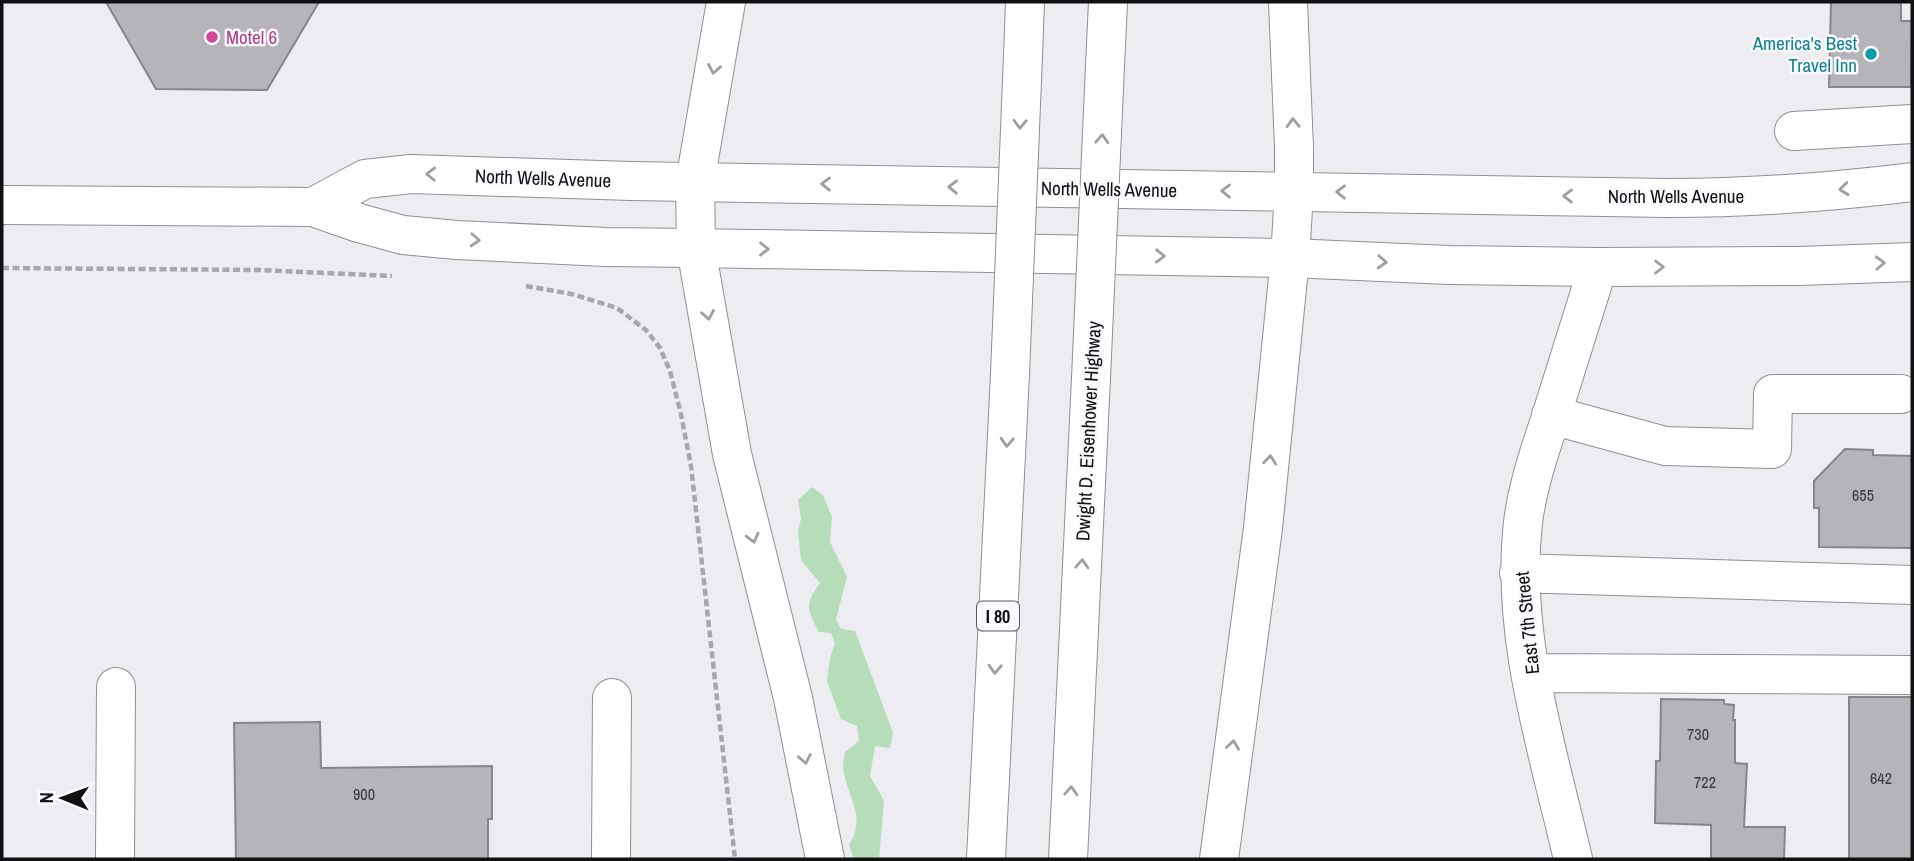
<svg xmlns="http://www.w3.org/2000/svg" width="1914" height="861" font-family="'Archivo Narrow',sans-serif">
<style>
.green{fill:#b6ddb9}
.building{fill:#b5b4b8;stroke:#868589;stroke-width:2}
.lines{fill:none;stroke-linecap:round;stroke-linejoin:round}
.minor-casing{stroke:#909093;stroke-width:40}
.major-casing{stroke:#909093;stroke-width:40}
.highway-casing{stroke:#909093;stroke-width:40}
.path{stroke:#a7a6a9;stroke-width:4.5;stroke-dasharray:7 3.5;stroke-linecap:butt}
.minor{stroke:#fff;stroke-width:38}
.major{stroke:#fff;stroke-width:38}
.highway{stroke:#fff;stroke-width:38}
.highway-bridge-casing{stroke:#909093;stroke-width:40;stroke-linecap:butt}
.highway-bridge{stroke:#fff;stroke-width:38}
.oneway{stroke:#a09fa0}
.hotel-dot{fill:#d1479c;stroke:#fafafe;stroke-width:2.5}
.culture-dot{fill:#0f9aa8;stroke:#fafafe;stroke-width:2.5}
.labels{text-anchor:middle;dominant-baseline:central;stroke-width:5;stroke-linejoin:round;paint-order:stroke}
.number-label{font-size:16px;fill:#3a393c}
.shield{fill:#fafafe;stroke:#575659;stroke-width:2}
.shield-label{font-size:18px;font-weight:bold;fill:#111012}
.hotel-label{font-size:19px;fill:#b23c85;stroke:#fafafe;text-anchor:start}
.culture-label{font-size:19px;fill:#0d838f;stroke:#fafafe;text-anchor:end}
.street-label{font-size:19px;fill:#111012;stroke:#fafafe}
</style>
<rect width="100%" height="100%" fill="#edecf0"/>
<path class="green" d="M 812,487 L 823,495 L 832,517 L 830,542 L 847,577 L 836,619 L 841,629 L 855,631 L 893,733 L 890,748 L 875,746 L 870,776 L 884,801 L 879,859 L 854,859 L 849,845 C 866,818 850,801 844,774 C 842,767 844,759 845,752 L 859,741 L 857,726 L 841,719 L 827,681 L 830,658 L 835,643 L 831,633 L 819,632 C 807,609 804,605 820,583 L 801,560 L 798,532 L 801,519 L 798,500 Z"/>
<path class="building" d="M 106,2 L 319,2 L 267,90 L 156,89 Z
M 1831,2 L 1901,2 L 1901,21 L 1912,21 L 1911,87 L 1829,87 Z
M 1845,449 L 1873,450 L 1873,455 L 1912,456 L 1912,548 L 1819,547 L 1819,508 L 1814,508 L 1814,481 Z
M 1849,697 L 1912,697 L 1912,859 L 1849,859 Z
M 1661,699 L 1724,700 L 1724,704 L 1734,705 L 1733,720 L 1735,720 L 1735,763 L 1747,764 L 1744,827 L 1785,827 L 1784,859 L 1711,859 L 1711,825 L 1655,823 L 1656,761 L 1660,761 Z
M 320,722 L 321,768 L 492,766 L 492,819 L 488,819 L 488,859 L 236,859 L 234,723 Z"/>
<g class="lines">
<defs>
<path id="minor" d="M 1794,131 L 1912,124
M 1551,415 L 1665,446 L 1772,449 L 1773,394 L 1901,394
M 1519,573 L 1912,585
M 1531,673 L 1912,675
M 115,859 L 116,687
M 611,859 L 612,698
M 1573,859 C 1548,750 1510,636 1523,523 C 1527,488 1539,453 1550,420 C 1566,369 1582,318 1598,267"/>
<path id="major" d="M 2,205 L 313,207 L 359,223 L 403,235 L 457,240 L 606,247 L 696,248 L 1290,258 L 1449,265 L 1598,267 L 1799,266 L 1912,262
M 313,207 L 365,179 L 411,174 L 631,181 L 1668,198 C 1749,198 1831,192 1912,182"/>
<path id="highway" d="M 726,2 L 695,182 L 696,248 L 732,454 L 793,698 L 825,859
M 1023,56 L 1025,2
M 1105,66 L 1108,2
M 986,859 L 1010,374
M 1068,859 L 1091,378
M 1219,859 L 1263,528 L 1290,258 L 1294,192 L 1294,148 L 1288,2"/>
</defs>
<use href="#minor" class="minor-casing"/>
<use href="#major" class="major-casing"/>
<use href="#highway" class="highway-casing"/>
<path class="path" d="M 2,268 L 259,270 L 392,276
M 526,286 L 572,294 L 617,308 L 646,330 L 660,348 L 670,371 L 681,414 L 691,466 L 735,859"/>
<use href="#minor" class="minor"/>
<use href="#major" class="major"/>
<use href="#highway" class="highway"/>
<defs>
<path id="highway-bridge" d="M 1010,374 L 1023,56
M 1091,378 L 1105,66"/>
</defs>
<use href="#highway-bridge" class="highway-bridge-casing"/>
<use href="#highway-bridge" class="highway-bridge"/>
</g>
<defs><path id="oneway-chevron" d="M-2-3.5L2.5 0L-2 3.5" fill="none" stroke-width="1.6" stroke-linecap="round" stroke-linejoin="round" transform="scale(1.75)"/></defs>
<g class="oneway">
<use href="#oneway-chevron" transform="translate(714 69) rotate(100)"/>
<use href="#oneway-chevron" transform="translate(1293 123) rotate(-92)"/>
<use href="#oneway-chevron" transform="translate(1020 124) rotate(92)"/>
<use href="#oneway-chevron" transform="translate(1102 139) rotate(-87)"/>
<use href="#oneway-chevron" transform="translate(431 174) rotate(-178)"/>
<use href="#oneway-chevron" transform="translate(826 184) rotate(-179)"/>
<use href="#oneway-chevron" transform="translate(953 187) rotate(-179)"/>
<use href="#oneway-chevron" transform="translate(1844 189) rotate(174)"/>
<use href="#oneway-chevron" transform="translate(1226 191) rotate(-179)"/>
<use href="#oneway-chevron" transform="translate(1341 192) rotate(-179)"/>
<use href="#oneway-chevron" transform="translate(1568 196) rotate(-179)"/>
<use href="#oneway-chevron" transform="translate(475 240) rotate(3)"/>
<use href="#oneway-chevron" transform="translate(764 249) rotate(1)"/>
<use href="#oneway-chevron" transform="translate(1160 256) rotate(1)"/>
<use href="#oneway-chevron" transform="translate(1382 262) rotate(3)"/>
<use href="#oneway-chevron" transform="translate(1880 263) rotate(-2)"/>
<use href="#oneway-chevron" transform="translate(1659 267)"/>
<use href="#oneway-chevron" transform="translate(708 315) rotate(80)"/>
<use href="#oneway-chevron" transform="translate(1007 442) rotate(93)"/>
<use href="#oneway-chevron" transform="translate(1270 460) rotate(-84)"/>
<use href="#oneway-chevron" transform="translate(753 538) rotate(76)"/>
<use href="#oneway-chevron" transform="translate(1082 564) rotate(-87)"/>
<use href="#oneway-chevron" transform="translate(995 669) rotate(93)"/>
<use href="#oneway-chevron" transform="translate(1233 745) rotate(-82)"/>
<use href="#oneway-chevron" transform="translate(805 759) rotate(79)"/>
<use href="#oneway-chevron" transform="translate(1071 791) rotate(-87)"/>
</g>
<circle class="hotel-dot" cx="212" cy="37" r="7"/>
<circle class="culture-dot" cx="1871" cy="54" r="7"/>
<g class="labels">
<g class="number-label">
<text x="1863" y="495">655</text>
<text x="1698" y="734">730</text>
<text x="1881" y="778">642</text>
<text x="1705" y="782">722</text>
<text x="364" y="794">900</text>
</g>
<rect class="shield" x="977" y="601.5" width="42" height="29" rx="5"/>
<g class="shield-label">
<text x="998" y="616">I 80</text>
</g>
<g class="hotel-label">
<text x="226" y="37">Motel 6</text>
</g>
<g class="culture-label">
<text x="1857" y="43">America's Best<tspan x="1857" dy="22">Travel Inn</tspan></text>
</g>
<g class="street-label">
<text transform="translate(543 178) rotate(2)">North Wells Avenue</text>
<text transform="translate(1109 189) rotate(1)">North Wells Avenue</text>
<text x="1676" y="196">North Wells Avenue</text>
<text transform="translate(1088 431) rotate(-87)">Dwight D. Eisenhower Highway</text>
<text transform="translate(1527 623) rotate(-96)">East 7th Street</text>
</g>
</g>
<rect width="1914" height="861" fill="none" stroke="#111012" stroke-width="7"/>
<g transform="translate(63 798) rotate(271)" stroke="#fafafe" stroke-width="5" paint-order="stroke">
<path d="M0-5L12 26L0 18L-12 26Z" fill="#111012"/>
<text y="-10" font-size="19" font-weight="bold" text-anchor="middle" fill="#111012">N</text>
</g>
</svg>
